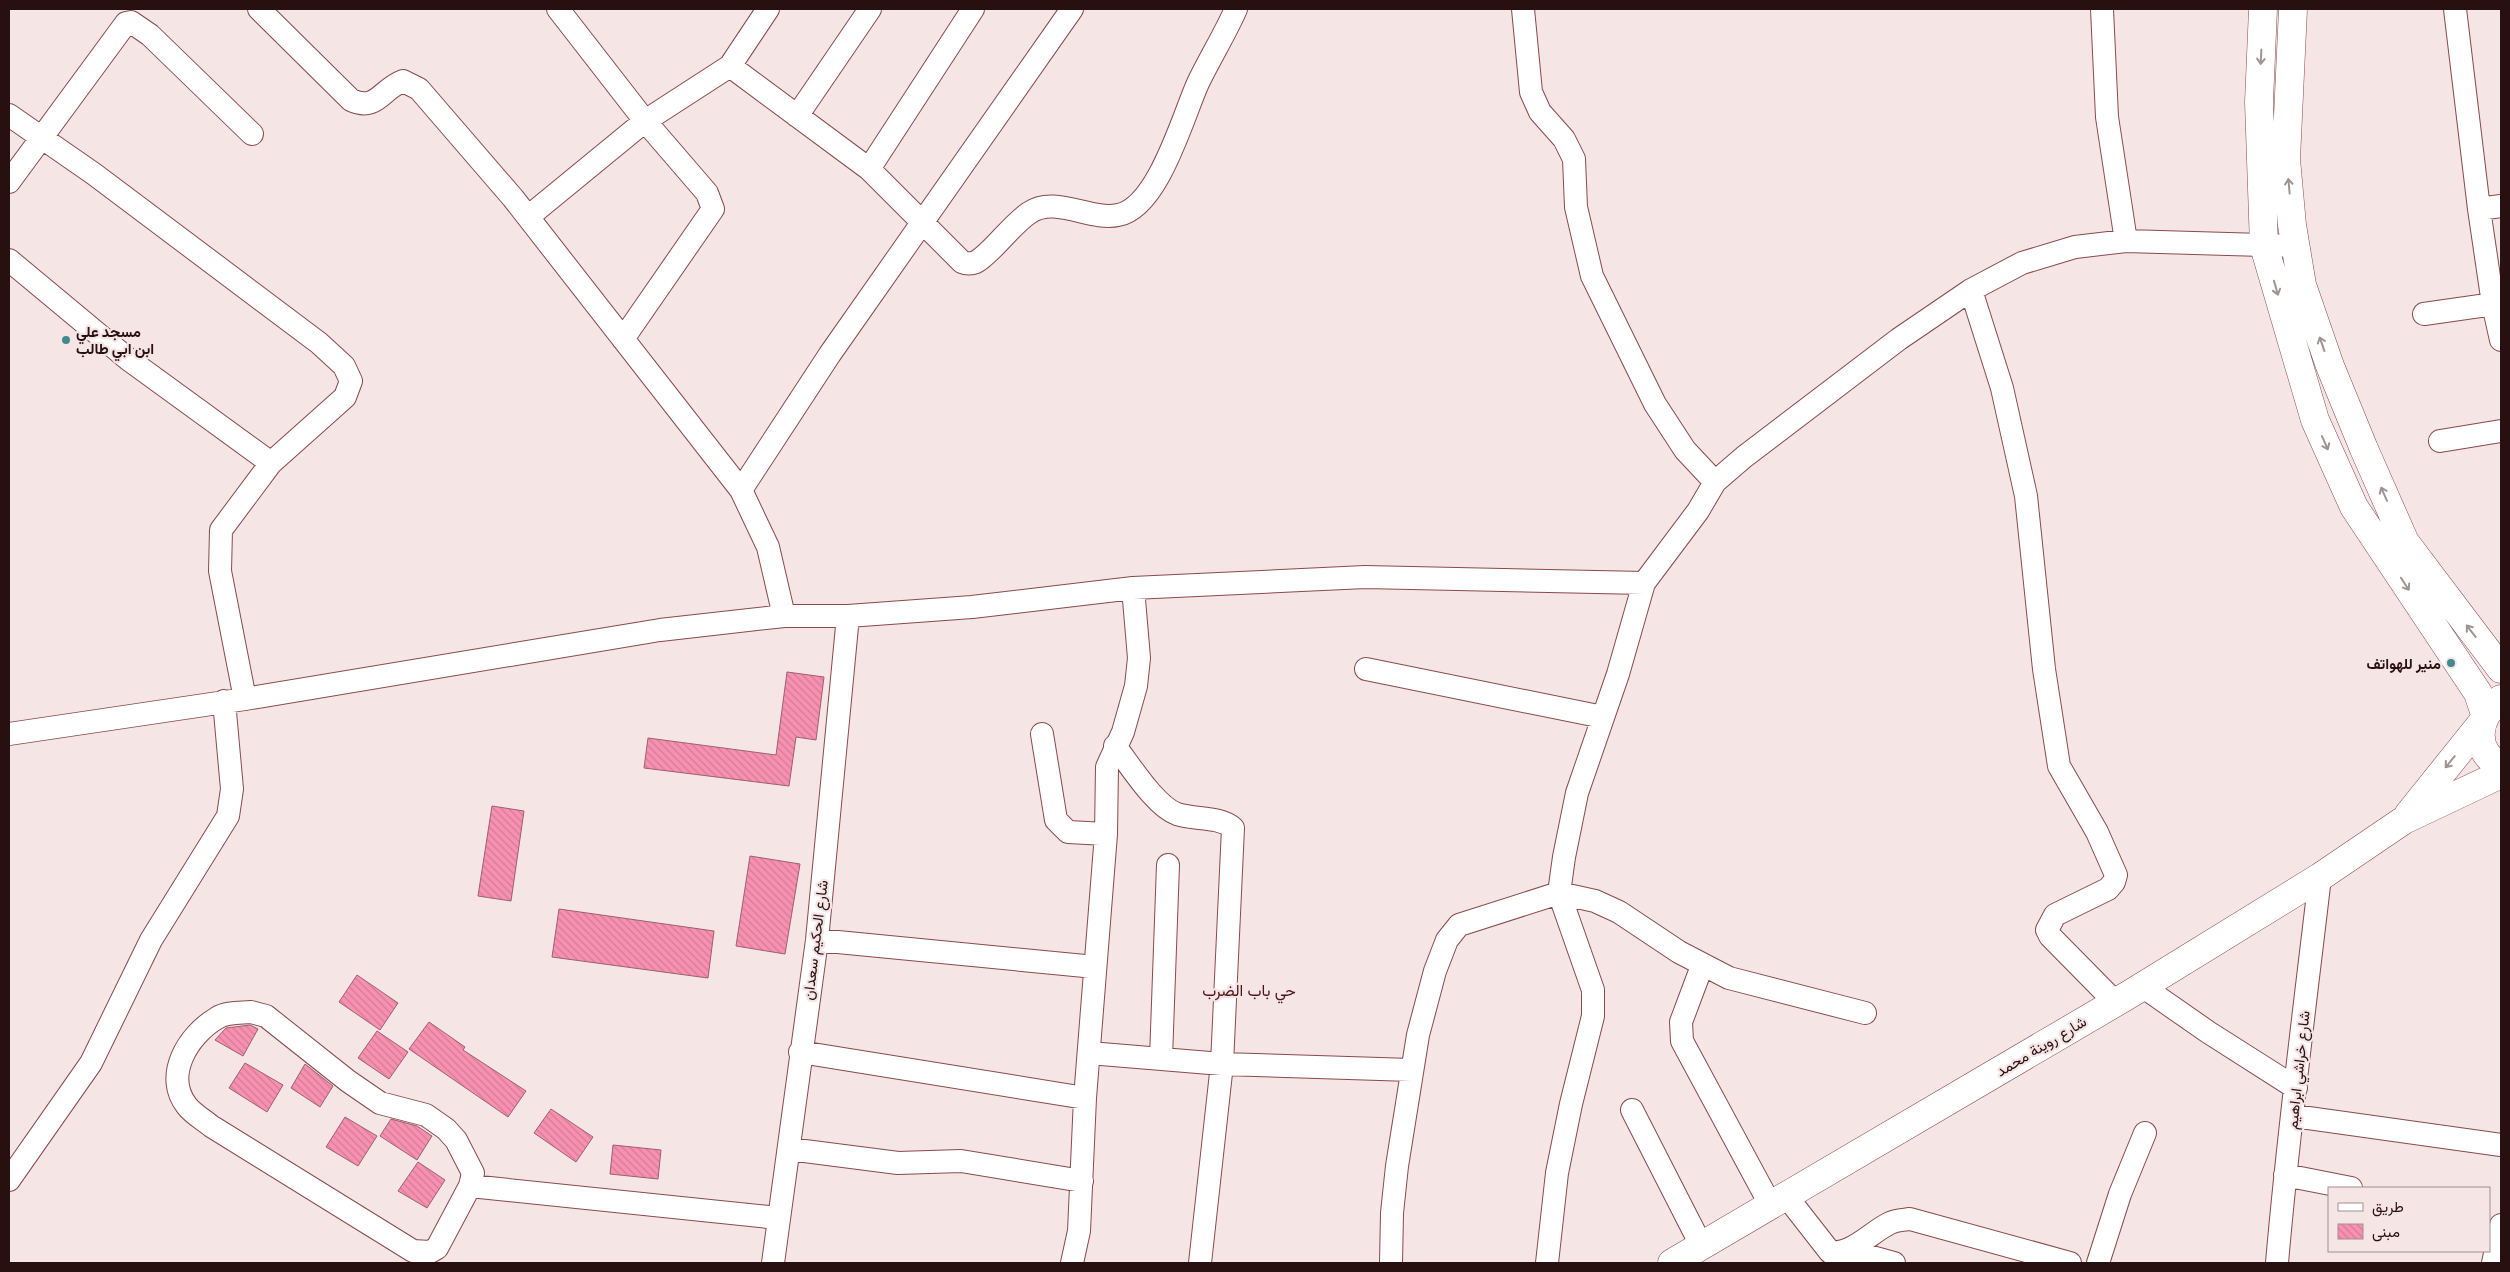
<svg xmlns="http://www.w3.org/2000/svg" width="2510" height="1272" font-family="Poppins,Vazirmatn,sans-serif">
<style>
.building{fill:url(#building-back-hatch);stroke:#9d5e72}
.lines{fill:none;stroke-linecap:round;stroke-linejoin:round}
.minor-casing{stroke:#894a4b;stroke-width:24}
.major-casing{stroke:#894a4b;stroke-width:29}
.minor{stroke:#fff;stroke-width:22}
.major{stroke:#fff;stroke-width:28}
.oneway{stroke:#9f9393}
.poi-dot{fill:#41898d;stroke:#f5e5e5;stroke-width:2}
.labels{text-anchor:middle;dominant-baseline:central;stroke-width:4.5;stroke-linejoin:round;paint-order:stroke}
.poi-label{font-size:15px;font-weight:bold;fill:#291010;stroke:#f5e5e5;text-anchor:start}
.street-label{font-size:15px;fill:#291010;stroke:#f5e5e5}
.neighbourhood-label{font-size:16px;fill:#4d1418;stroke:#f5e5e5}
</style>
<defs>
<pattern id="building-back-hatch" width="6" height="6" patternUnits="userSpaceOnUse" patternTransform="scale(1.25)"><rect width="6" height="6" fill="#f790b1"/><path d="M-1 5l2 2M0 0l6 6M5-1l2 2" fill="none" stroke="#d47b97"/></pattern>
</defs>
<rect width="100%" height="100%" fill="#f5e5e5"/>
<path class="building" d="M 787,672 L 824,677 L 816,740 L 796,737 L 789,786 L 644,768 L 648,738 L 776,755 Z
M 492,806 L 524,811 L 511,901 L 478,896 Z
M 750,856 L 800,864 L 785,954 L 736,946 Z
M 559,909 L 714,931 L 708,978 L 552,957 Z
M 357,975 L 398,1003 L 380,1030 L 339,1002 Z
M 429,1022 L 465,1047 L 463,1050 L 526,1091 L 508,1117 L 409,1049 Z
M 250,1025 L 258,1029 L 243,1056 L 215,1040 L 226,1028 Z
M 377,1031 L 408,1052 L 389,1079 L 358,1058 Z
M 245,1063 L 283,1085 L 267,1112 L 229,1088 Z
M 305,1064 L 333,1086 L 320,1107 L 291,1088 Z
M 551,1109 L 593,1137 L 576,1162 L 534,1133 Z
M 345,1117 L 377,1136 L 358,1166 L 326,1147 Z
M 391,1119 L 417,1126 L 432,1136 L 417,1160 L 380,1136 Z
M 613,1145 L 661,1150 L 658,1179 L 610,1174 Z
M 418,1162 L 445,1180 L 427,1208 L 398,1191 Z"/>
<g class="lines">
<defs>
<path id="minor" d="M 259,9 L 351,100 C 377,112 381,89 403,81 L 419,89 L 513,198 L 741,490 L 768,547 L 784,616
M 558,9 L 645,121 L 707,193 L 713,209 L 623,339
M 1523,9 L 1531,92 L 1540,112 L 1564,139 L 1574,159 L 1576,207 L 1592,276 L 1655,404 L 1685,450 L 1715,482
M 2102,9 L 2107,117 L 2126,241
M 2455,9 L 2479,209 L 2493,304 L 2501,340
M 730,66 L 869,169 L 962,262 C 967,264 971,264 976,262 C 992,253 1011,225 1029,213 C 1055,195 1090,221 1118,215 C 1158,208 1183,116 1198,83 C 1210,58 1225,34 1236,9
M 9,115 L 94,174 L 319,343 L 344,366 L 351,381 L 345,397 L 271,463 L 221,530 L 220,571 L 245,699
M 797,116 L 870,9
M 869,169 L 973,9
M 9,182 L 126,23 L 131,22 L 150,35 L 252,134
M 2479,209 L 2501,206
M 528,217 L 645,121 L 730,66 L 768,9
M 9,260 L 128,359 L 271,463
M 1971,290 L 2002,388 L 2026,496 L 2044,669 L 2059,766 L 2097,832 L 2116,875 L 2114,882 L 2108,889 L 2055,915 L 2047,930 L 2050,936 L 2115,1002
M 2424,314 L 2501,303
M 2440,441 L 2501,431
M 741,490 L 830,354 L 1072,9
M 1366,669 L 1603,717
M 9,734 L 245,699 L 660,630 L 784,616 L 848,616 L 972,607 L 1133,588 L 1365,577 L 1644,583
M 1042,734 L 1056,820 L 1068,832 L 1106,834 L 1085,1098 L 1079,1231 L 1072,1263
M 1115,746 C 1130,765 1155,806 1177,814 C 1195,820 1219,816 1233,828 L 1222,1064 L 1200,1263
M 1106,834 L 1107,767 L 1123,732 L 1136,686 L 1139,658 L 1133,588
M 817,940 L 1095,967
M 1702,966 L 1681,1022 L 1682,1041 L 1771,1206
M 2142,986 L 2208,1032 L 2296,1088
M 251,1012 L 266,1016 L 348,1081 L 380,1103 L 426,1115 L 446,1129 L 456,1140 L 473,1173 L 470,1186 L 437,1248 L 430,1252 L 413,1251 L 211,1126 C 204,1120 193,1114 187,1106 C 163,1076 188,1035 217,1018 C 226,1012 240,1013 251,1012 Z
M 800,1052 L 1085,1098
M 1089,1053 L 1222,1064 L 1411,1070
M 1161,1058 L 1168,865
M 1632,1110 L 1702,1247
M 2294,1116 L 2501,1145
M 789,1149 L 898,1163 L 961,1161 L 1082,1181
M 2285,1175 L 2351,1188
M 9,1180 L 91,1063 L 151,940 L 228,816 L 232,789 L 224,701
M 470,1186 L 778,1218
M 1787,1197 L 1830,1252 C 1852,1255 1871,1232 1890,1223 C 1896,1220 1903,1220 1910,1219 L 2070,1263
M 1847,1250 L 1894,1263
M 773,1263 L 817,940 L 848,616
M 1391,1263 L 1392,1213 L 1397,1166 L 1418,1035 L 1435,971 L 1447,940 L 1459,925 L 1559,893 L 1595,901 L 1619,912 L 1679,952 L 1729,978 L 1865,1013
M 1547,1263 L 1557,1173 L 1571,1104 L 1593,1016 L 1593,990 L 1559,893 L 1564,857 L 1577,793 L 1618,674 L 1644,583 L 1698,511 L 1715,482 L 1744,457 L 1899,339 L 1971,290 L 2022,263 L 2075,247 L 2126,241 L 2295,246
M 2098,1263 L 2120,1194 L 2145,1133
M 2277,1263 C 2288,1134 2305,1005 2320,877
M 2493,1263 L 2501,1225"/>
<path id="major" d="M 2263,9 L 2259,102 L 2264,246 L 2315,420 L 2354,507 L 2478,693 L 2485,714
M 2293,9 L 2286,159 L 2292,225 L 2302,285 L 2330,366 L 2364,449 L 2405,542 L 2501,669
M 2501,699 C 2477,715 2471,751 2501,766
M 2408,815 L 2481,724
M 1672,1263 L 2130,994 L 2320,877 L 2404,820 L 2501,774"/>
</defs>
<use href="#minor" class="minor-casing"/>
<use href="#major" class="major-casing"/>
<use href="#minor" class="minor"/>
<use href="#major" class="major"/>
</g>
<defs><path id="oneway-shaft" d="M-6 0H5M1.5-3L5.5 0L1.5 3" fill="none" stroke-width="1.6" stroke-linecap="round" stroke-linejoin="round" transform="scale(1.25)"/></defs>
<g class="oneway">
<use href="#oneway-shaft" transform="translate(2261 57) rotate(93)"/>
<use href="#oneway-shaft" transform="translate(2289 186) rotate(-95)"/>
<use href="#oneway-shaft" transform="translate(2276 288) rotate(74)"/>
<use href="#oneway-shaft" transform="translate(2322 344) rotate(-109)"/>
<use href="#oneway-shaft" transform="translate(2325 443) rotate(66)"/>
<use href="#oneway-shaft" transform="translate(2384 494) rotate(-114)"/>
<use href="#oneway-shaft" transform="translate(2405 584) rotate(57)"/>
<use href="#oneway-shaft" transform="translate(2471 631) rotate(-128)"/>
<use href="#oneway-shaft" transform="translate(2450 762) rotate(129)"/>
</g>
<g class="poi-dot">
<circle cx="66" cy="340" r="5"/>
<circle cx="2451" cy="663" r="5"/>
</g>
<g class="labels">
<g class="poi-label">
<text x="76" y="331">مسجد علي<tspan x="76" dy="17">ابن ابي طالب</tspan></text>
<text x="2441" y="663" text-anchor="end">منير للهواتف</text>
</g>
<g class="street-label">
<text transform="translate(815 940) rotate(-83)">شارع الحكيم سعدان</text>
<text transform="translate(2041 1046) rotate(-31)">شارع روينة محمد</text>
<text transform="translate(2298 1070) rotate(-84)">شارع خراشي ابراهيم</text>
</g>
<g class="neighbourhood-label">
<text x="1249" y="990">حي باب الضرب</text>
</g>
</g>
<rect width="2510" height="1272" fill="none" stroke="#291010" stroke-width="20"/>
<rect x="2328" y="1187" width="162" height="65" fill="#f5e5e5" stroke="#a39090"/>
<rect x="2338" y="1203" width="25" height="8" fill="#ffffff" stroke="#a39090"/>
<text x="2372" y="1212" font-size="15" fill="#291010">طريق</text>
<rect x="2338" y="1224" width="25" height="15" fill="url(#building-back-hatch)" stroke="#a39090"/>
<text x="2372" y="1237" font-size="15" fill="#291010">مبنى</text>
</svg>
